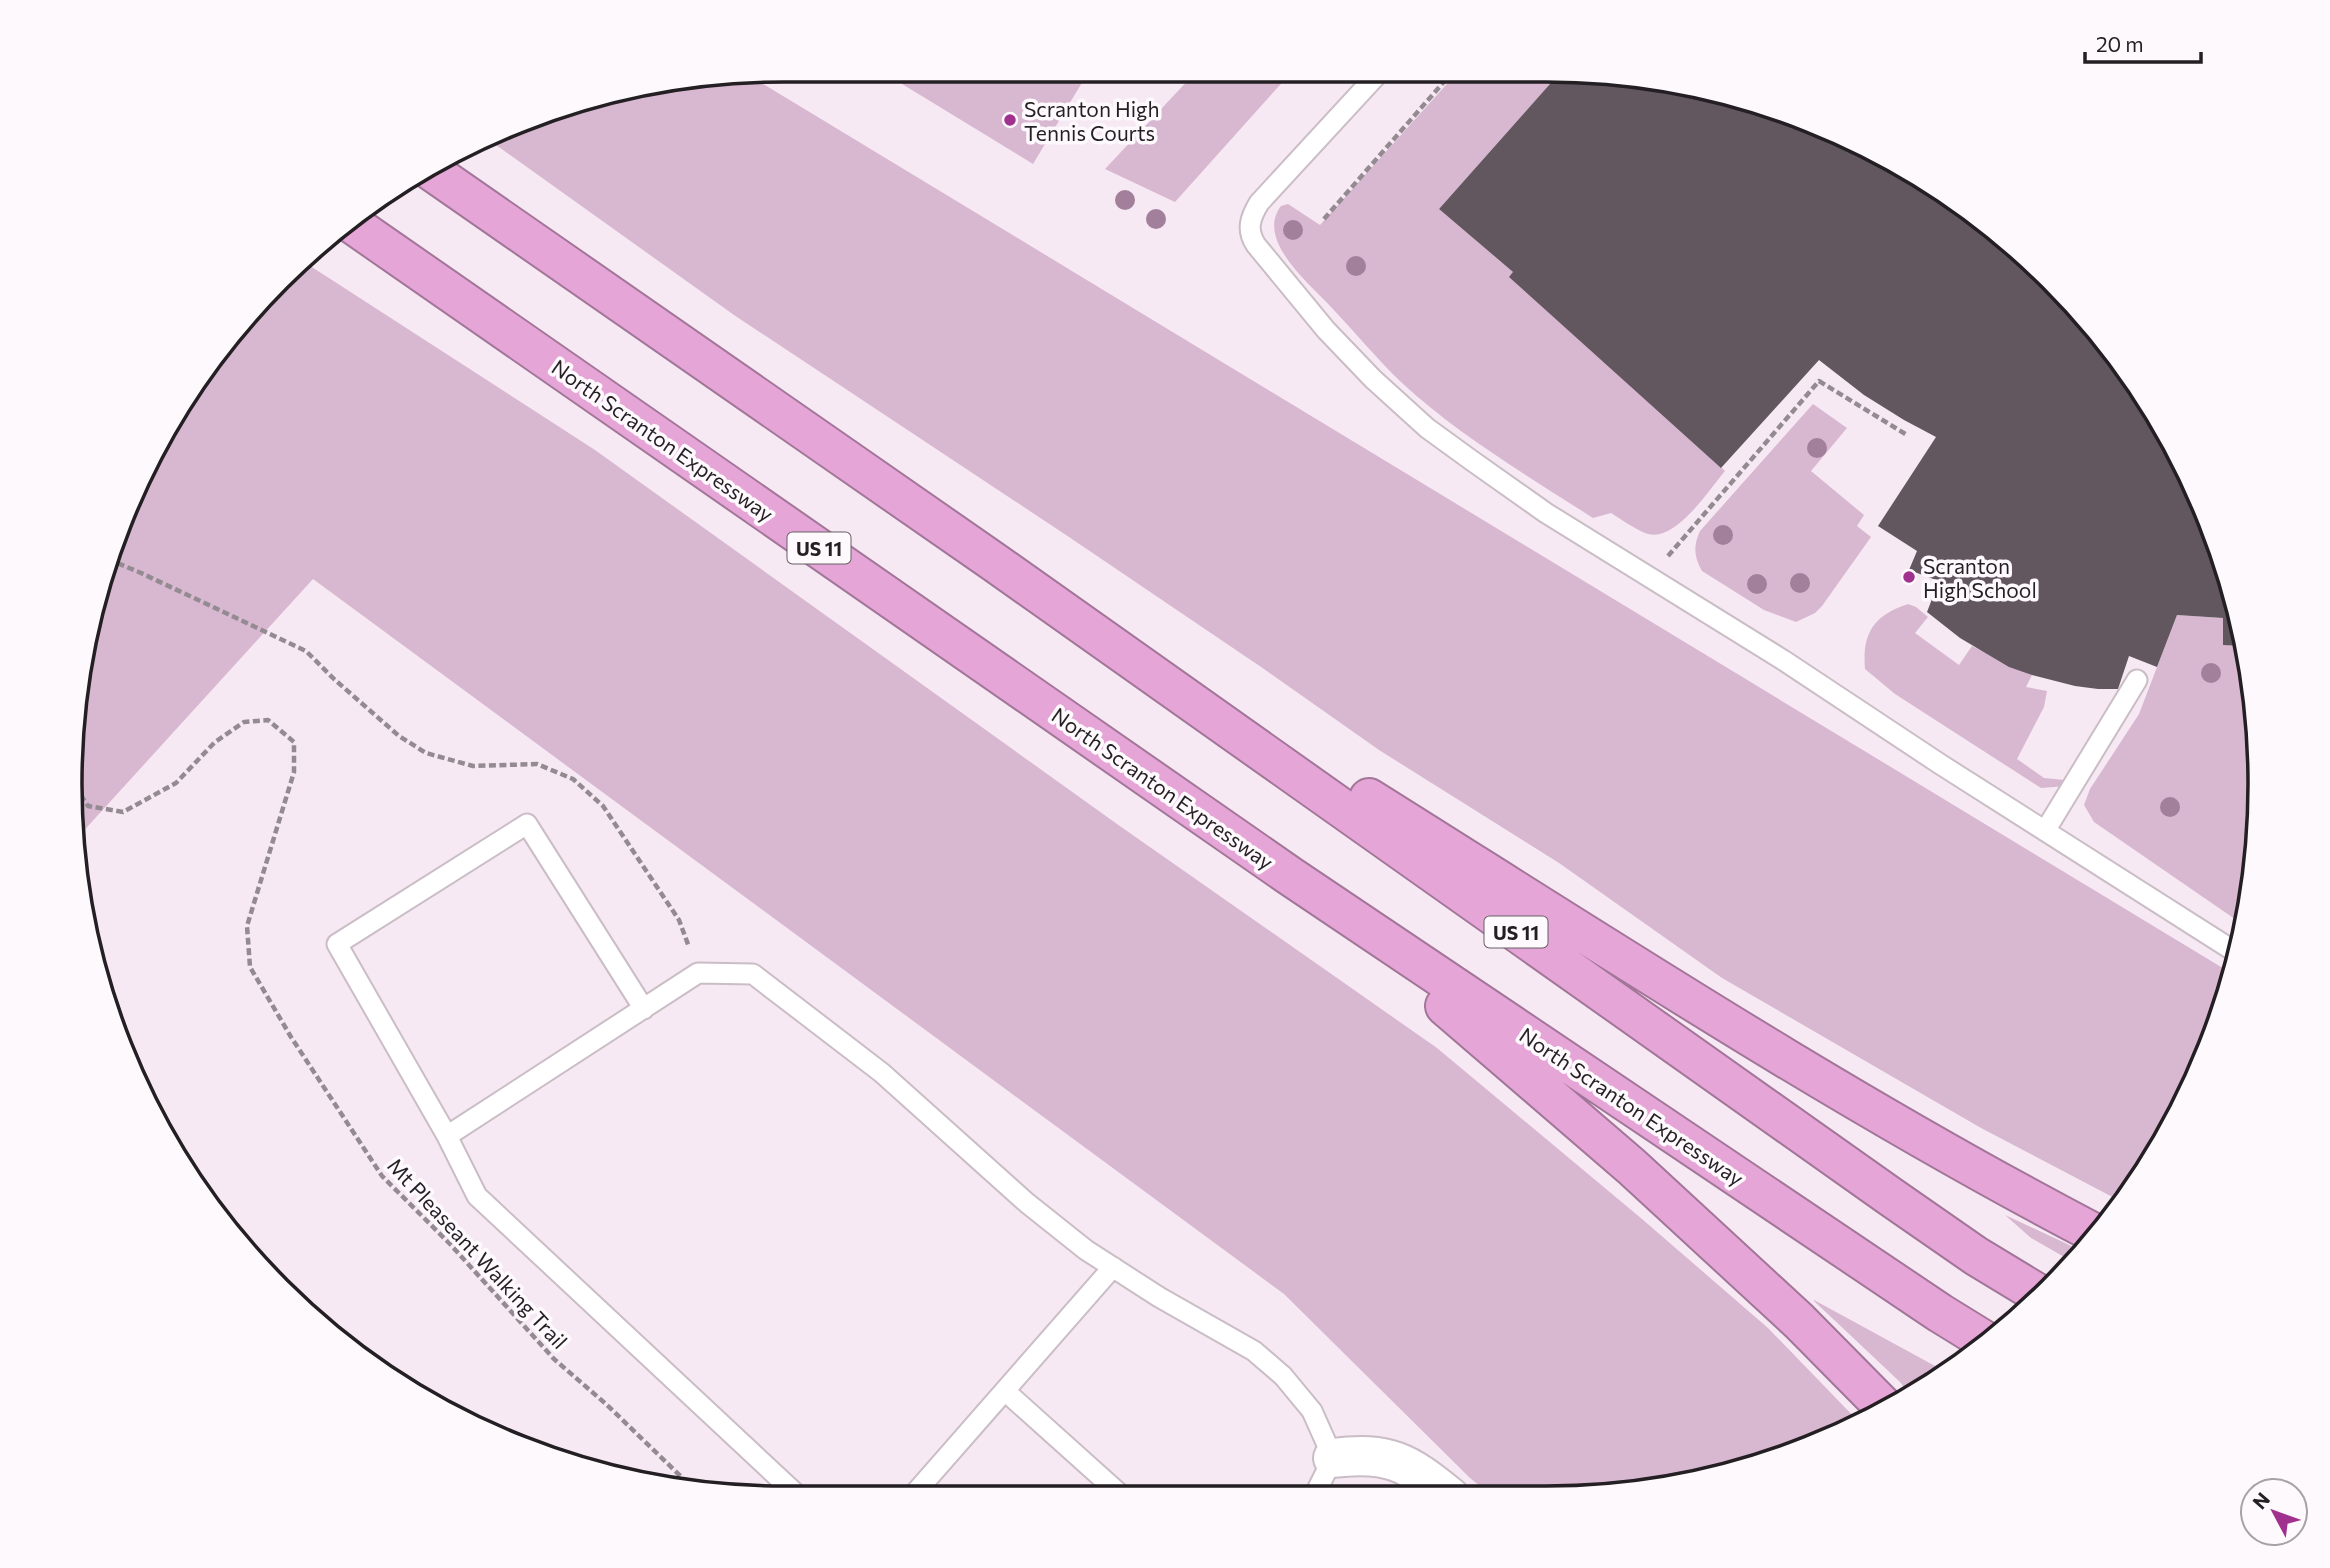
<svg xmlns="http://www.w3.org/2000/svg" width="2330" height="1568" font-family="Commissioner,sans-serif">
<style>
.green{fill:#d8b8d0}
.building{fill:#62575f}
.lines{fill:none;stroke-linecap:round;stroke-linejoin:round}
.service-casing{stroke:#cabdc6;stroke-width:23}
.minor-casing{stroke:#cabdc6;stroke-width:42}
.motorway-casing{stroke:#a27698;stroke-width:42}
.path{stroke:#948b92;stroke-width:4.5;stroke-dasharray:7 3.5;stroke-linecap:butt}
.service{stroke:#fff;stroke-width:19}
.minor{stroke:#fff;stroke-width:38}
.motorway{stroke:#e6a5d7;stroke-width:38}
.tree{fill:#a27f9b}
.poi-dot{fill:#a1318e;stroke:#fef9fd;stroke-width:2.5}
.labels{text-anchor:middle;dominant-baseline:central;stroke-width:7;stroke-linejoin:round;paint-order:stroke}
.shield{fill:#fef9fd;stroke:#656064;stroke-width:2}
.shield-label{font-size:19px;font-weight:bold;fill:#231f22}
.poi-label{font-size:21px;fill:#231f22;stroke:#fef9fd;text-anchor:start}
.street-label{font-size:21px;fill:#231f22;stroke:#fef9fd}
.rim{fill:none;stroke:#231f22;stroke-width:3.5}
</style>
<rect width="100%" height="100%" fill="#f6e9f3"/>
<path class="green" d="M 690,76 L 750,76 L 2231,973 L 2206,1057 L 2140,1180 L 2122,1202 L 1981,1128 L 1722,978 L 1559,863 L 1379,750 L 1264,669 L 1066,535 L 734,315 L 489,140 L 555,108 Z
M 889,76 L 1086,76 L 1033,164 Z
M 1192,76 L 1288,76 L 1175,202 L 1105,169 Z
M 1454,76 L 1557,76 L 1439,209 L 1513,272 L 1725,471 C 1708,491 1674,545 1645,533 C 1633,528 1621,519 1611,513 L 1593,518 C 1528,476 1458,435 1401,382 C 1376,358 1355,332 1331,307 C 1310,284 1255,240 1281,206 L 1288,204 L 1320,225 Z
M 301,260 L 595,450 L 1117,824 L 1437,1048 L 1642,1219 L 1768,1328 L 1859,1422 L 1820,1443 L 1686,1484 L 1546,1498 L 1495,1498 L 1470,1478 L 1284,1294 L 313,579 L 78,837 L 72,737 L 94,600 L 124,511 L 218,349 Z
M 1813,404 L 1847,428 L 1811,471 L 1864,515 L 1857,526 L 1871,537 L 1822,606 L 1815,613 L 1796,622 L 1764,610 L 1702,571 C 1694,557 1693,546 1700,531 Z
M 1908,604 L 1916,607 L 1928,617 L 1915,633 L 1959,665 L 1972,646 L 2032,675 L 2026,687 L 2047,691 L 2044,707 L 2017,759 L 2044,778 L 2065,780 L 2067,786 L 2041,788 L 1895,694 L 1865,669 C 1862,633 1874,615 1908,604 Z
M 2177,615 L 2223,618 L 2223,644 L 2246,646 L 2260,784 L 2245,926 L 2094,822 L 2084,805 L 2090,789 L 2139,714 Z
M 2005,1215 L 2082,1251 L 2073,1262 L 2031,1238 Z
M 1814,1301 L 1814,1300 L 1948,1373 L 1910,1395 L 1900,1382 Z"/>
<path class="building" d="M 1557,76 L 1640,76 L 1775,108 L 1862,144 L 1943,191 L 2051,279 L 2139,387 L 2205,510 L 2246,646 L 2223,645 L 2223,618 L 2177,615 L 2157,667 L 2129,656 L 2118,689 L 2098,689 L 2075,686 L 2032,675 L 2009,667 L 1960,638 L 1927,612 L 1939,581 L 1909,570 L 1917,551 L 1878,526 L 1936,437 L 1904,420 L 1864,395 L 1819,360 L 1721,468 L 1509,277 L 1513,272 L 1439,209 Z"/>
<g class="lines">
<defs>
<path id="service" d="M 1376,76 L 1259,203 C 1250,218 1246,230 1256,245 L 1326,330 L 1373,379 L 1427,428 L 1471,460 L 1546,513 L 1783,660 L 1940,764 L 2237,953
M 2045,831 L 2137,680
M 447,1136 L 337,944 L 527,824 L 644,1009
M 1005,1391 L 1121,1495
M 795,1493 L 477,1196 L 447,1136 L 698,973 L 753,974 L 882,1073 L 1027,1203 L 1086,1250 L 1159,1297 L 1254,1351 L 1283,1376 L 1312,1411 L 1333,1458 L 1314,1496
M 915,1493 L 1113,1267"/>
<path id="minor" d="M 1333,1458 C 1389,1451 1407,1462 1450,1497"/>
<path id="motorway" d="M 430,170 L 994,562 L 1891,1197 L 1976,1256 L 2042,1296
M 348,221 L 1290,876 L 1940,1313 L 1987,1342
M 1369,798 C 1608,948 1845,1103 2096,1234
M 1445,1006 L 1632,1167 L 1799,1321 L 1885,1408"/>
</defs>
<use href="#service" class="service-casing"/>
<use href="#minor" class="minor-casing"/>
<use href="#motorway" class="motorway-casing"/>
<path class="path" d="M 1324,219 L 1449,76
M 1668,556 L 1819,381 L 1907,435
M 108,559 L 141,573 L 306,651 L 334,679 L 399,736 L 426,753 L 473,766 L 537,764 L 573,779 L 603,806 L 679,920 L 689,947
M 75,786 L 88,806 L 123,812 L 176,783 L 215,742 L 244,722 L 268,720 L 294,742 L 294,772 L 247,926 L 250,967 L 291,1037 L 382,1176 L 450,1244 L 554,1359 L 606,1404 L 697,1492"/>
<use href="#service" class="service"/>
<use href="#minor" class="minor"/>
<use href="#motorway" class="motorway"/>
</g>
<g class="tree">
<circle cx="1125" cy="200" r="10"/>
<circle cx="1156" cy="219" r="10"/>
<circle cx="1293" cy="230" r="10"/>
<circle cx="1356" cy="266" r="10"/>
<circle cx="1817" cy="448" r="10"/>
<circle cx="1723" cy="535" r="10"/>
<circle cx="1800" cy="583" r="10"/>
<circle cx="1757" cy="584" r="10"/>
<circle cx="2211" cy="673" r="10"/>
<circle cx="2170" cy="807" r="10"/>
</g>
<g class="poi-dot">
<circle cx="1010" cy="120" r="7"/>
<circle cx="1909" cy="577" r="7"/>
</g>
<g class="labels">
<g class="shield">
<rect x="787.5" y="532.5" width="63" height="31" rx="5"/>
<rect x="1484.5" y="916.5" width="63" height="31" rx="5"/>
</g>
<g class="shield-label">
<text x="819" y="548">US 11</text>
<text x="1516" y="932">US 11</text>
</g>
<g class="poi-label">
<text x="1024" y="108">Scranton High<tspan x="1024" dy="24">Tennis Courts</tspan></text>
<text x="1923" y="565">Scranton<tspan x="1923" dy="24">High School</tspan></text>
</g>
<g class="street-label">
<text transform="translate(663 440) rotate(35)">North Scranton Expressway</text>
<text transform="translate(1163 788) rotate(35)">North Scranton Expressway</text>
<text transform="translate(1632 1106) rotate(34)">North Scranton Expressway</text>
<text transform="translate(478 1253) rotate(47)">Mt Pleaseant Walking Trail</text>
</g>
</g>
<path d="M0 0H2330V1568H0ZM784 82H1546A702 702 0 0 1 2248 784V784A702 702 0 0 1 1546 1486H784A702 702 0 0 1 82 784V784A702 702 0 0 1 784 82Z" fill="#fef9fd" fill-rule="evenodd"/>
<path class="rim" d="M784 82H1546A702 702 0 0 1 2248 784V784A702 702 0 0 1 1546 1486H784A702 702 0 0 1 82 784V784A702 702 0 0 1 784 82Z"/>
<g transform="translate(2274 1512) rotate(311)"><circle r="33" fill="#fef9fd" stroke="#a6a2a5" stroke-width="2"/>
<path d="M0-5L12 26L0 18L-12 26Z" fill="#a1318e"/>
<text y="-10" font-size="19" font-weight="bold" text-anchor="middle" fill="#231f22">N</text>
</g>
<path d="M2085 52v10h116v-10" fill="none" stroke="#231f22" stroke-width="3.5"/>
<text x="2096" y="52" font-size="21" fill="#231f22" stroke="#fef9fd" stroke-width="5" paint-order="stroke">20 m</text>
</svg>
